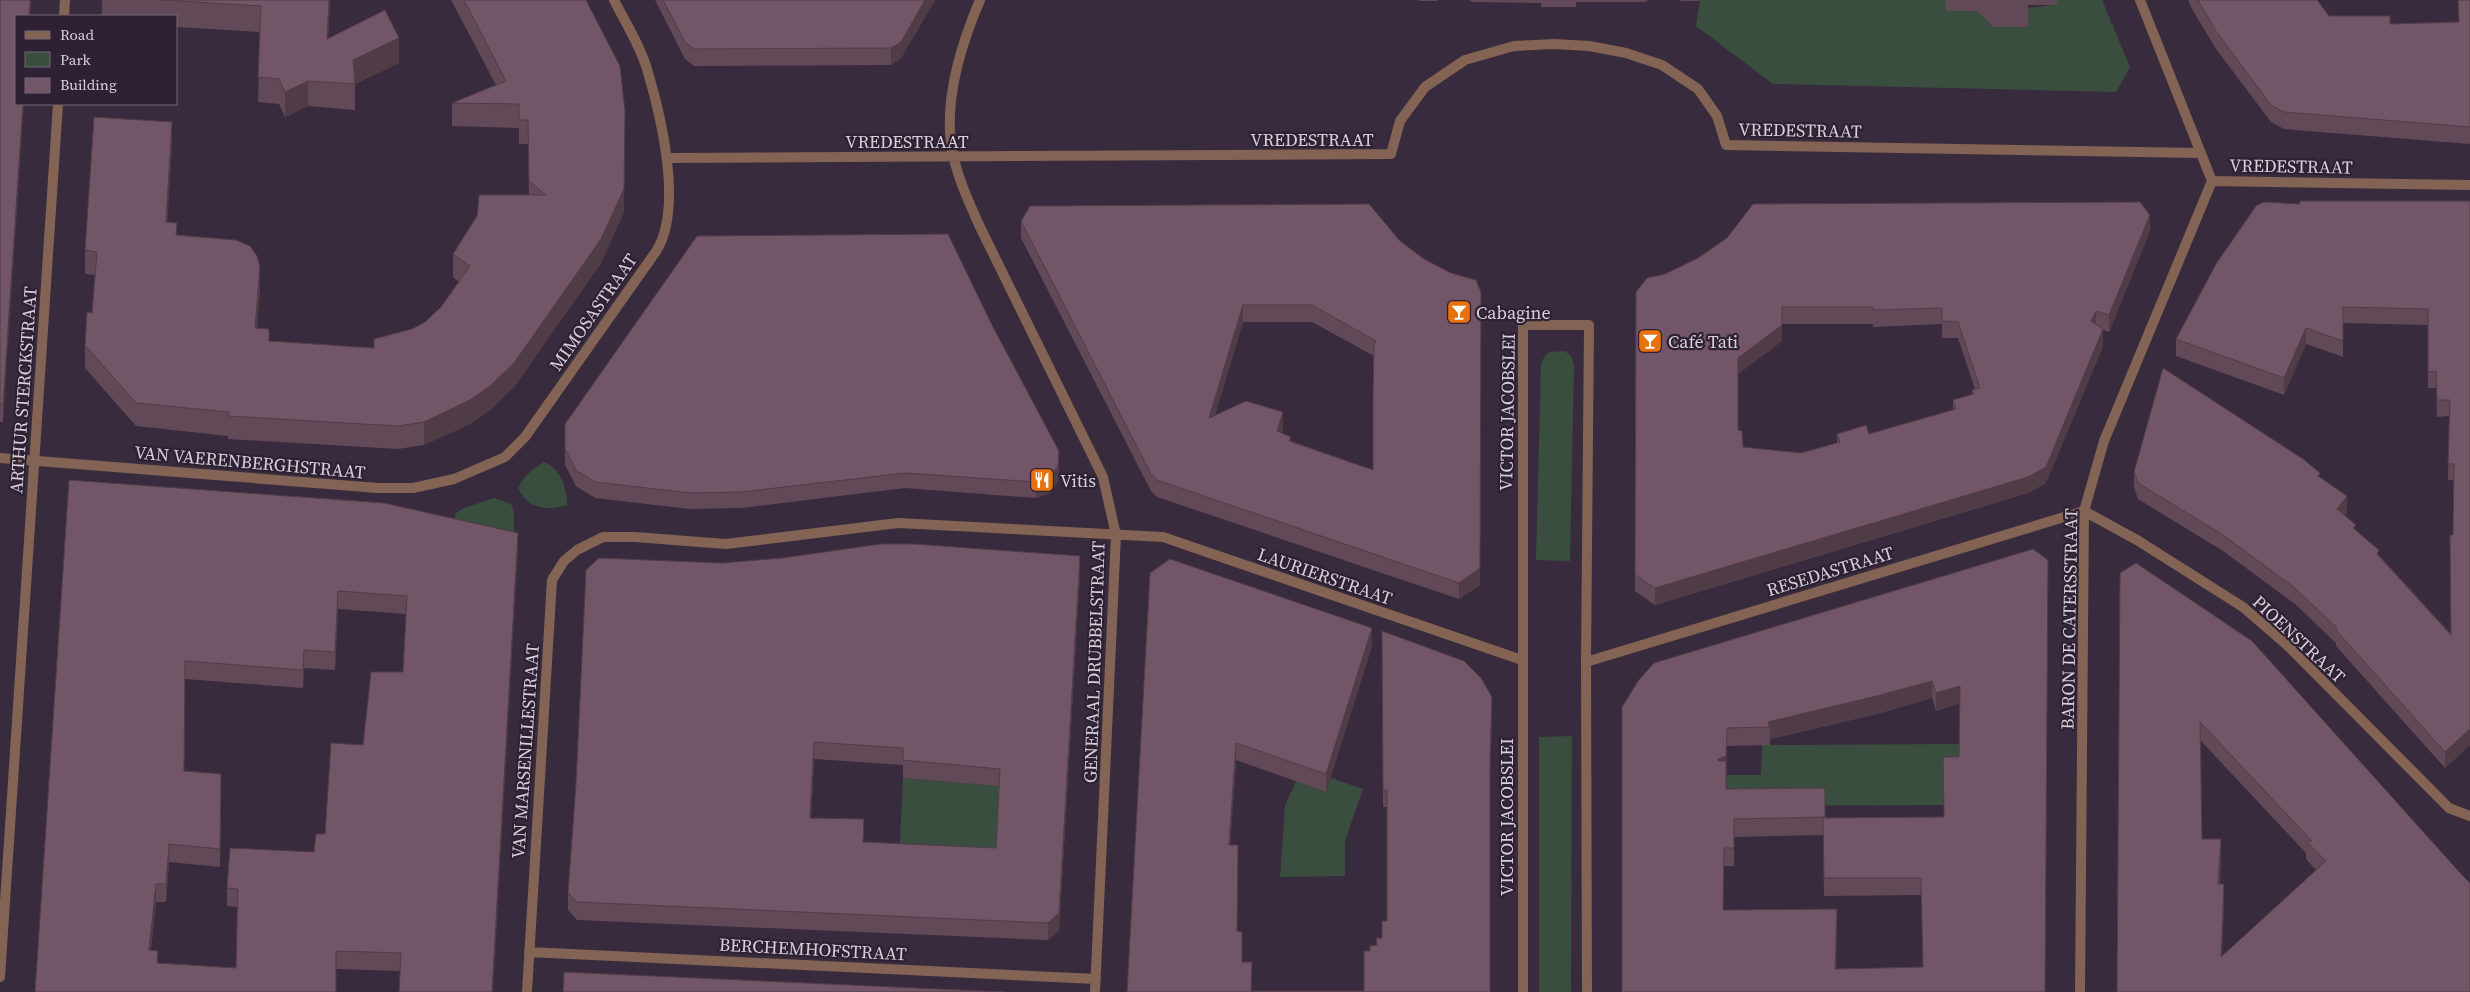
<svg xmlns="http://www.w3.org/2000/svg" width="2470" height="992" font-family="'Source Serif 4',serif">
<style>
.green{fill:#3a4e3f}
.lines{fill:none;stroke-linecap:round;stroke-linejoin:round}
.street{stroke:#836353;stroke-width:10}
.wall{fill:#624958;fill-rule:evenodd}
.shaded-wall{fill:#503c47}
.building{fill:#725566;stroke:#503c47;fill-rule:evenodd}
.labels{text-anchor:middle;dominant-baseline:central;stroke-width:4.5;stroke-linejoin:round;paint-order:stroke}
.street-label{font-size:18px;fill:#d7cfda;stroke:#2e2133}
.poi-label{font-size:18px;fill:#d7cfda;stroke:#2e2133;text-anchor:start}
</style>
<rect width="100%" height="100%" fill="#382b3d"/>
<path class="green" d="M 1700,0 L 1945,0 L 2027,8 L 2052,5 L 2057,0 L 2102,0 L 2130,67 L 2116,92 L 1773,84 L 1696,26 Z
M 1565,351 L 1571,356 L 1574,364 L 1570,561 L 1536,560 L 1541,365 L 1544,357 L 1549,352 Z
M 544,462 C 561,469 567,488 567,505 C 546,511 528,509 518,488 C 524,476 532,469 544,462 Z
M 494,498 L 511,504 L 514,512 L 514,533 L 455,520 L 455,514 L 464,508 Z
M 1572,736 L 1571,992 L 1539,992 L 1539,737 Z
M 1960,744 L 1959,774 L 1943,775 L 1944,805 L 1727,806 L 1726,775 L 1761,775 L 1762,745 Z
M 903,778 L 989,785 L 1016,778 L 996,866 L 899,861 Z
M 1331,778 L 1363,789 L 1345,841 L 1345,876 L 1280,877 L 1285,806 L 1296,781 L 1326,792 Z"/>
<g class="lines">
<path class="street" d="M 980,0 C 960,47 941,108 954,159 C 960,183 970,205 980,227 L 1103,477 L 1116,535 L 1095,992
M 2140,0 L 2212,181 L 2470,185
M 64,16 L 65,0
M 668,158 L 1391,154 L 1400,121 L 1425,87 L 1465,60 L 1514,46 L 1554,44 L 1589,46 L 1626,53 L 1662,65 L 1698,89 L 1717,116 L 1726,145 L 2200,153
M 0,458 L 378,488 L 413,488 L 454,479 L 505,457 L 525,437 L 657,250 C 683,206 661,116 647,69 C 640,45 625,22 614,0
M 2084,511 L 2137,540 L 2243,607 L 2288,646 L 2449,808 L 2470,816
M 1586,662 L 2084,511
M 529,952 L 1096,979
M 0,977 L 58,104
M 527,992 L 552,580 L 564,561 L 577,550 L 603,537 L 635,537 L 726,544 L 898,523 L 1163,537 L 1522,660
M 1523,992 L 1523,325 L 1589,325 L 1586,662 L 1587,992
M 2080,992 L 2084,511 L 2104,441 L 2212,181"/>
</g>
<path class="wall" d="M 0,0 L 31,0 L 30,16 L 16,16 L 3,422 L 0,422 Z
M 102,0 L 330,0 L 328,38 L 399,63 L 355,84 L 355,110 L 308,106 L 285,117 L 279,104 L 258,102 L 260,32 L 176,27 L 176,16 L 102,16 Z
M 451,0 L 586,0 L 624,212 L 601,263 L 514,387 L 490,410 L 470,424 L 424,445 L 398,449 L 228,439 L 228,436 L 136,426 L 85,368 L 85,345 L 92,313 L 95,275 L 85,274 L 85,250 L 172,146 L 167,222 L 177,235 L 260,291 L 257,328 L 269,341 L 374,348 L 412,329 L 425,322 L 441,307 L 459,282 L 453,277 L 453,254 L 529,195 L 528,144 L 519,144 L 519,128 L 452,126 L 452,103 L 496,85 Z
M 655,0 L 935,0 L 901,58 L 891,65 L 694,66 L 685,59 Z
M 1418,0 L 1438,0 L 1437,1 L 1420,1 Z
M 1469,0 L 1648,0 L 1646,2 L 1576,2 L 1576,7 L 1541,7 L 1541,3 L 1472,2 Z
M 1680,0 L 1700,0 L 1699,1 L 1681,1 Z
M 1945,0 L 2057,0 L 2057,5 L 2028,5 L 2028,27 L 1994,27 L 1977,11 L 1946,11 Z
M 2188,0 L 2317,0 L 2329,16 L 2390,24 L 2458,22 L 2470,0 L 2470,144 L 2284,129 L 2271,122 L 2216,49 L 2192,9 Z
M 2470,201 L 2470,745 L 2445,768 L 2336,646 L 2336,643 L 2295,604 L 2223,551 L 2138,499 L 2134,488 L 2134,472 L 2320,478 L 2347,513 L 2344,515 L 2356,530 L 2451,634 L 2454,480 L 2448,480 L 2449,416 L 2437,417 L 2436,388 L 2428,388 L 2428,325 L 2343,323 L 2343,357 L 2306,344 L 2284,395 L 2176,356 L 2176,339 L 2300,204 Z
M 1021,221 L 1400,241 L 1424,259 L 1451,273 L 1480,585 L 1459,599 L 1157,497 L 1151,491 L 1021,238 ZM 1243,322 L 1312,322 L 1374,356 L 1373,470 L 1291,441 L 1282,433 L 1283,429 L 1215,415 Z
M 2150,231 L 2109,332 L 2103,330 L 2103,346 L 2046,483 L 2028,493 L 1655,605 L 1635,591 L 1636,292 ZM 1782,324 L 1873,324 L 1873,327 L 1942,324 L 1942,338 L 1958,338 L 1975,389 L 1972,390 L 1972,394 L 1953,400 L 1953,410 L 1869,434 L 1837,434 L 1837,443 L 1801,453 L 1743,447 L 1738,430 L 1738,374 L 1782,341 Z
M 565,424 L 1059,467 L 1058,482 L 1050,493 L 1036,498 L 905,488 L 741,508 L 690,509 L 595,498 L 576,486 L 565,465 Z
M 69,480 L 518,551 L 400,971 L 336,969 L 35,992 ZM 338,609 L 406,614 L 403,672 L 363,745 L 325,834 L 314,852 L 227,888 L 227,906 L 237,907 L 236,968 L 158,963 L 151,950 L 156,902 L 166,902 L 169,862 L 220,867 L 221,774 L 184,772 L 185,679 L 303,688 L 304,668 L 335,670 Z
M 2033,549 L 2045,992 L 1622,992 L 1622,707 ZM 1932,698 L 1936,711 L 1960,703 L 1959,757 L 1944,817 L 1825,818 L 1825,788 L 1726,789 L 1727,746 L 1770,745 L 1770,739 L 1877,714 ZM 1823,835 L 1824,896 L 1921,895 L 1923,967 L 1836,969 L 1837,926 L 1723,910 L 1724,866 L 1734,866 L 1734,837 Z
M 722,563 L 1080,573 L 1059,931 L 1048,940 L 577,920 L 568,910 L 568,893 ZM 814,759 L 903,765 L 903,778 L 999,786 L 996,848 L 864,842 L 811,818 Z
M 1150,573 L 1372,646 L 1326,792 L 1236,760 L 1230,845 L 1237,931 L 1242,962 L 1251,991 L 1364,991 L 1370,951 L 1377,945 L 1382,938 L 1387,921 L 1387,807 L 1383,807 L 1382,631 L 1492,715 L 1490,777 L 1490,992 L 1127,992 Z
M 2120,573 L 2462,875 L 2117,992 ZM 2201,741 L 2306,853 L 2306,859 L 2316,870 L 2222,956 L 2224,903 L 2220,884 L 2221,858 L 2202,839 Z"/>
<path class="shaded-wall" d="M 30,0 L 31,0 L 30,16 L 29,16 Z
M 329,0 L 330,0 L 327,64 L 327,39 Z
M 925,0 L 935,0 L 901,58 L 891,65 L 891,48 Z
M 399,38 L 399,63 L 354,84 L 353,60 Z
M 308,81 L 308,106 L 285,117 L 285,92 Z
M 23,104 L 24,104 L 3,422 L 3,404 Z
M 625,111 L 624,212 L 601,263 L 514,387 L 490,410 L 470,424 L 424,445 L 424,422 Z
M 172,122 L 172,146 L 166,245 L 166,222 Z
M 2150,215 L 2150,231 L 2109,332 L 2109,315 Z
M 260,267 L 260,291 L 255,351 L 255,328 Z
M 1243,305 L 1243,322 L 1209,435 L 1209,418 Z
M 1481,308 L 1480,585 L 1459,599 L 1459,583 Z
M 2096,311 L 2096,327 L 2091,321 Z
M 1782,325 L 1782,341 L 1738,374 L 1738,358 Z
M 2306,328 L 2306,344 L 2284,395 L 2284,378 Z
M 2103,329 L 2103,346 L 2046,483 L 2028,493 L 1655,605 L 1655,588 Z
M 1283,412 L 1283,429 L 1277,447 L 1277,431 Z
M 1059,451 L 1058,482 L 1050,493 L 1036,498 L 1036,482 Z
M 2347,496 L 2347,513 L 2337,525 L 2337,509 Z
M 518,533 L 518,551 L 493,992 L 492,992 Z
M 1080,556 L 1080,573 L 1059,931 L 1048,940 L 1048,923 Z
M 338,591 L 338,609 L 335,670 L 335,652 Z
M 1372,628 L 1372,646 L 1326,792 L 1326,774 Z
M 304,650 L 304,668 L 303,688 L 303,670 Z
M 1932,681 L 1932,698 L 1877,714 L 1770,739 L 1770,727 L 1768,722 Z
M 1960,686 L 1960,703 L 1936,711 L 1936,693 Z
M 1492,697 L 1492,715 L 1490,777 L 1490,759 Z
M 2470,729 L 2470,745 L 2445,768 L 2445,752 Z
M 814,742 L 814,759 L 810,835 L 810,818 Z
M 1236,743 L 1236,760 L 1229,862 L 1229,845 Z
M 1727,746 L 1726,806 L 1718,776 L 1718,759 Z
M 2221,839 L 2221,858 L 2218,903 L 2218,884 Z
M 169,844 L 169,862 L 166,902 L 166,884 Z
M 156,884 L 156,902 L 149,968 L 149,950 Z
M 2224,884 L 2224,903 L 2221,975 L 2221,957 Z"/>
<path class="building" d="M 0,0 L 30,0 L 29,16 L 16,16 L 16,104 L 23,104 L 3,404 L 0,404 Z
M 160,0 L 329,0 L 327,39 L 385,10 L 399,38 L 353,60 L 355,84 L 308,81 L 285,92 L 279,79 L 258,77 L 261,6 Z
M 464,0 L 586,0 L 620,66 L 625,111 L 624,189 L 601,239 L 514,363 L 490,386 L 470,400 L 424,422 L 398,426 L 228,416 L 229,412 L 136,403 L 85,345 L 87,312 L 92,313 L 97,252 L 85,250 L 94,117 L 172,122 L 166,222 L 177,223 L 176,235 L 236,240 L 250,246 L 257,256 L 260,267 L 255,328 L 269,329 L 269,341 L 374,348 L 374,339 L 412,329 L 425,322 L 441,307 L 470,266 L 453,254 L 477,216 L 479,195 L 546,195 L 529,181 L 528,120 L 519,120 L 519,104 L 452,103 L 506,81 Z
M 663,0 L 925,0 L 901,42 L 891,48 L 694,49 L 685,42 Z
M 2198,0 L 2317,0 L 2329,16 L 2390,16 L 2390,24 L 2459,22 L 2458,0 L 2470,0 L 2470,127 L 2284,112 L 2271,105 L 2216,31 Z
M 2300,201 L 2470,201 L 2470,729 L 2445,752 L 2336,630 L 2337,628 L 2295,588 L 2223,535 L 2138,483 L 2134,472 L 2163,368 L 2303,459 L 2320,473 L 2318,476 L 2347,496 L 2337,509 L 2356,525 L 2353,528 L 2379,550 L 2377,554 L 2451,635 L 2450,535 L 2453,535 L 2454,464 L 2448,464 L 2450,400 L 2437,400 L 2436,371 L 2428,372 L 2428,309 L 2343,307 L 2343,341 L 2306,328 L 2284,378 L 2176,339 L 2216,264 L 2256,206 L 2264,202 L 2300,204 Z
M 2140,202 L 2150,215 L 2109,315 L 2096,311 L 2091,321 L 2103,329 L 2046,467 L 2028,477 L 1655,588 L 1635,575 L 1636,292 L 1647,278 L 1665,274 L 1698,258 L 1727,238 L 1753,204 ZM 1782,307 L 1873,307 L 1873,310 L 1942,308 L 1942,321 L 1958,322 L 1980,388 L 1972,390 L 1974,394 L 1953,400 L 1956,409 L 1869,434 L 1866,425 L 1837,434 L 1840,442 L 1801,453 L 1743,447 L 1742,431 L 1738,430 L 1738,358 L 1782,325 Z
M 1369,204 L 1400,241 L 1424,259 L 1451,273 L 1476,280 L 1481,292 L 1480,568 L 1459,583 L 1157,480 L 1151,474 L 1021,221 L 1030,206 ZM 1243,305 L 1312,305 L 1376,341 L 1374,345 L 1373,393 L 1373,470 L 1289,441 L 1291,437 L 1277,431 L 1283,412 L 1246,401 L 1209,418 Z
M 948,234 L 992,325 L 1059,451 L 1058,466 L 1050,477 L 1036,482 L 905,473 L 741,492 L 690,493 L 595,482 L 576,470 L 565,449 L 565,424 L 697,236 Z
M 69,480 L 384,503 L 518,533 L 492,992 L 399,992 L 401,953 L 336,951 L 336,992 L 35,992 ZM 338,591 L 407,596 L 403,672 L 371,672 L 363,745 L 331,743 L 325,834 L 316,834 L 314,852 L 230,848 L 227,888 L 238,889 L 236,968 L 157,963 L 158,951 L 149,950 L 156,884 L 166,884 L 169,844 L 220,849 L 221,774 L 184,771 L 185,661 L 303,670 L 304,650 L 335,652 Z
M 881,544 L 914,544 L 1080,556 L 1059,913 L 1048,923 L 577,902 L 568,893 L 576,783 L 586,570 L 599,558 L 722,563 L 782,558 ZM 814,742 L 903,748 L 903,760 L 1000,769 L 996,848 L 863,842 L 864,819 L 810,818 Z
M 2033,549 L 2048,560 L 2045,992 L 1622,992 L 1622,707 L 1638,681 L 1654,663 ZM 1932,681 L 1936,693 L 1960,686 L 1959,757 L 1943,757 L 1944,817 L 1823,818 L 1824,878 L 1921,878 L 1923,967 L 1835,969 L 1837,909 L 1723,910 L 1724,848 L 1734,848 L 1734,819 L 1825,817 L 1825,788 L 1726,789 L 1726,761 L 1718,761 L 1718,759 L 1726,756 L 1727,728 L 1770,727 L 1768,722 L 1877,696 Z
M 1170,559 L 1372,628 L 1326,774 L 1236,743 L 1229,845 L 1238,845 L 1237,931 L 1242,932 L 1242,962 L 1252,962 L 1251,991 L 1364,991 L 1364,951 L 1370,951 L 1370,946 L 1377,945 L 1376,938 L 1382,938 L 1382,921 L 1387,921 L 1387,790 L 1383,790 L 1382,631 L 1464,661 L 1481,678 L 1492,697 L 1490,759 L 1490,992 L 1127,992 L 1150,573 Z
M 2136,563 L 2252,641 L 2462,875 L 2470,883 L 2470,992 L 2117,992 L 2120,573 ZM 2200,722 L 2312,841 L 2306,841 L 2326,861 L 2221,957 L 2224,884 L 2218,884 L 2221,839 L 2202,839 Z
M 564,972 L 1005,992 L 563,992 Z"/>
<defs>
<symbol id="bar-square" viewBox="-11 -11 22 22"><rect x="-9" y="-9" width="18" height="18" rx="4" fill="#e8710a" stroke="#2e2133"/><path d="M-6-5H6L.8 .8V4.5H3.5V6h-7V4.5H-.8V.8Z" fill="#fff"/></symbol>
<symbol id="restaurant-square" viewBox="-11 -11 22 22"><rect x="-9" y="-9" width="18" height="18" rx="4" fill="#e8710a" stroke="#2e2133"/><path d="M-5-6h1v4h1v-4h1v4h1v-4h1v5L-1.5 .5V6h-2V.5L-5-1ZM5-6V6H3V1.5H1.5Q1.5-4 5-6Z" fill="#fff"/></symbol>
</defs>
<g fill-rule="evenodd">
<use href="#bar-square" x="1445" y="298" width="28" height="28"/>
<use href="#bar-square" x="1636" y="327" width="28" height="28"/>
<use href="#restaurant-square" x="1028" y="466" width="28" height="28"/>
</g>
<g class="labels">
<g class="street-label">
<text transform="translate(1800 130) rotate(1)">VREDESTRAAT</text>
<text x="1312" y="139">VREDESTRAAT</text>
<text x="907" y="141">VREDESTRAAT</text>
<text transform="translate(2291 166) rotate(1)">VREDESTRAAT</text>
<text transform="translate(593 312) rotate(-55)">MIMOSASTRAAT</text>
<text transform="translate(23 390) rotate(-86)">ARTHUR STERCKSTRAAT</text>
<text transform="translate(1507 412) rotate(-89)">VICTOR JACOBSLEI</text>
<text transform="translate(250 462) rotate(5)">VAN VAERENBERGHSTRAAT</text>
<text transform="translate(1830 571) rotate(-17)">RESEDASTRAAT</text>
<text transform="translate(1325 576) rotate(19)">LAURIERSTRAAT</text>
<text transform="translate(2069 619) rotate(-89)">BARON DE CATERSSTRAAT</text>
<text transform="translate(2299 639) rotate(43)">PIOENSTRAAT</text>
<text transform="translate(1094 662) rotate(-88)">GENERAAL DRUBBELSTRAAT</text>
<text transform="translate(525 751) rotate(-86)">VAN MARSENILLESTRAAT</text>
<text transform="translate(1506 817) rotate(-90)">VICTOR JACOBSLEI</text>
<text transform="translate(813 949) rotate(3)">BERCHEMHOFSTRAAT</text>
</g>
<g class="poi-label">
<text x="1476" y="312">Cabagine</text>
<text x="1668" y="341">Café Tati</text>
<text x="1060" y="480">Vitis</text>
</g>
</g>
<rect x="15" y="15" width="162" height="90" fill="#2e2133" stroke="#726776"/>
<rect x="25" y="31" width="25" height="8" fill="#836353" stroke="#726776"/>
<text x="60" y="40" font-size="15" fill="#d7cfda">Road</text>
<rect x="25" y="52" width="25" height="15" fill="#3a4e3f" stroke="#726776"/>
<text x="60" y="65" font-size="15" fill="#d7cfda">Park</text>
<rect x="25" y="78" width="25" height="15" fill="#725566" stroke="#726776"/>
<text x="60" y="90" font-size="15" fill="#d7cfda">Building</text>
</svg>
